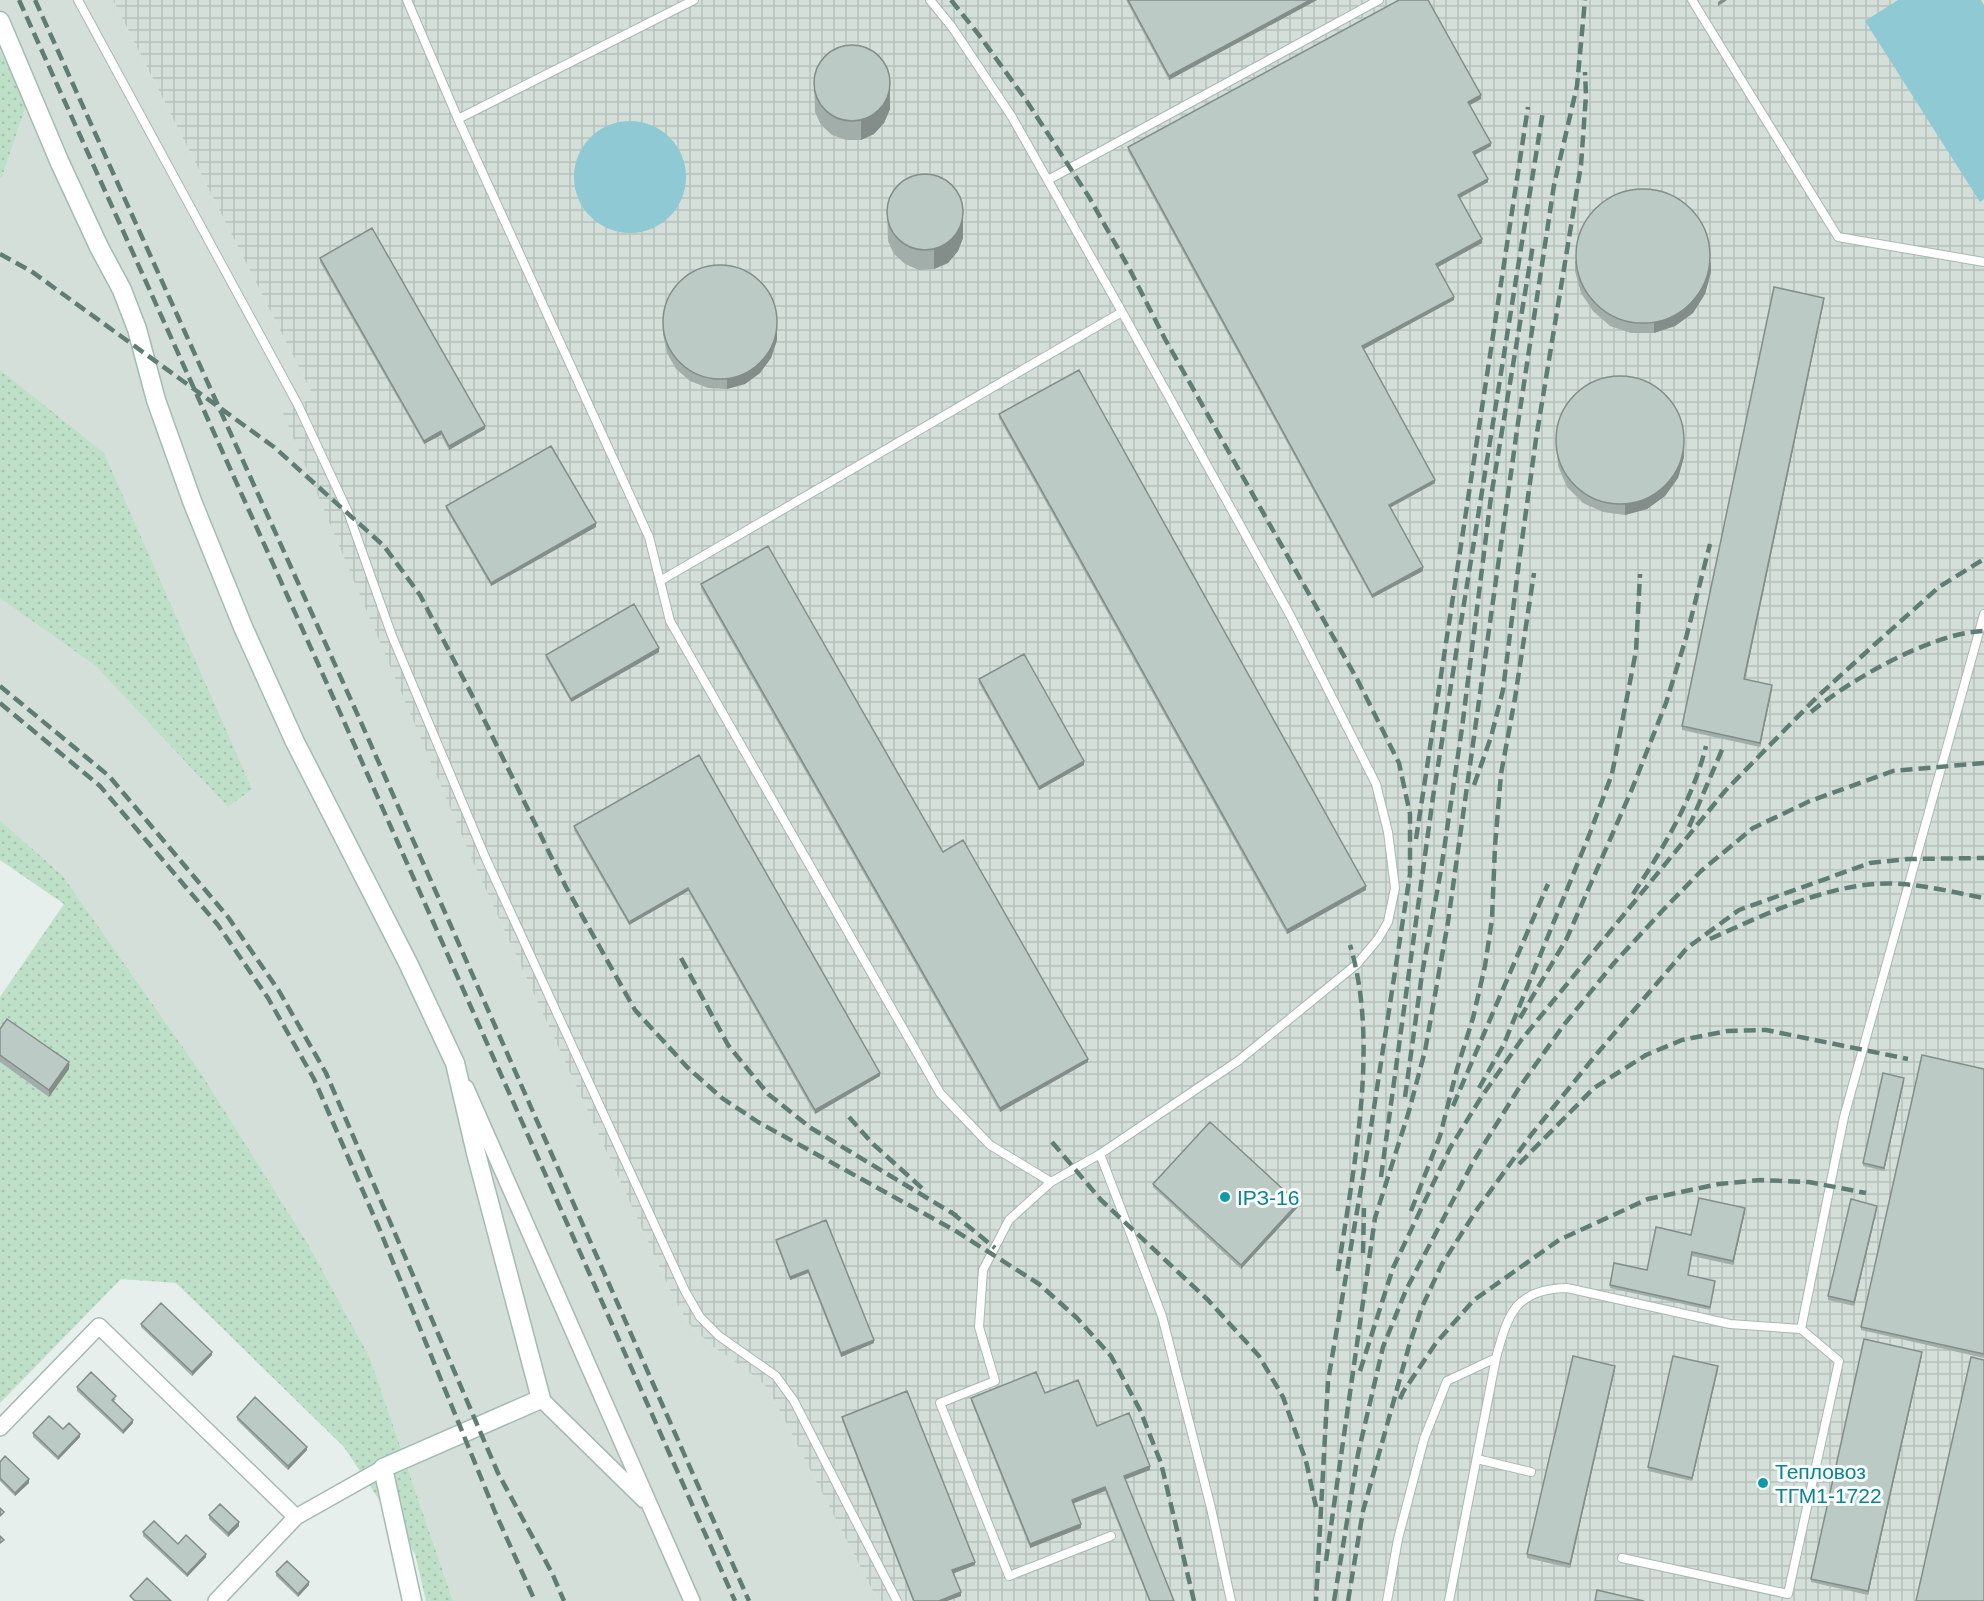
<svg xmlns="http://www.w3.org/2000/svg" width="1984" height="1601" font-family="Arial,sans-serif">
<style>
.built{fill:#d4dfda}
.industrial{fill:url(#industrial-grid)}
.grass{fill:url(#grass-dots)}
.water{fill:#8ec9d4}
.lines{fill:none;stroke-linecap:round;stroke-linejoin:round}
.lane-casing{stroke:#a8b8b2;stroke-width:10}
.street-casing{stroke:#a8b8b2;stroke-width:18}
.secondary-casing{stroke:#a4bbb3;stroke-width:21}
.lane{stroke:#fff;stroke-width:8}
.street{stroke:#fff;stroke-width:15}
.secondary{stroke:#fff;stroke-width:18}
.rail{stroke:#5f7d75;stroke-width:4.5;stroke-dasharray:12 6;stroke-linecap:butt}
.wall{fill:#a1aea9}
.shaded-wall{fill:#838d89}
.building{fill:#bbcac4;stroke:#838d89;stroke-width:1.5}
.culture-dot{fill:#0f9aa8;stroke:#f7fbf9;stroke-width:2}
.labels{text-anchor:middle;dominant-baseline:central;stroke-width:6;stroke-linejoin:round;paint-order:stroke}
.culture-label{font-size:21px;fill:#0d838f;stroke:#f7fbf9;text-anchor:start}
</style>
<defs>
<pattern id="industrial-grid" width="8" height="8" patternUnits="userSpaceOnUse" patternTransform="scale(1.5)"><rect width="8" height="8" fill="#d4dfda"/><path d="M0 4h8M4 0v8" fill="none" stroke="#b6c1bc"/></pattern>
<pattern id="grass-dots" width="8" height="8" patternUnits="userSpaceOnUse" patternTransform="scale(1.5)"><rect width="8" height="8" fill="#bfe0c8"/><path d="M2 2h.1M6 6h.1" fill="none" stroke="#a4c1ad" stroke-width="1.8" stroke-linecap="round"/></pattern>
</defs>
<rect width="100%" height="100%" fill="#e6efeb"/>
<path class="built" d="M 0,0 L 113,0 L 314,397 L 474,864 L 673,1296 L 688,1323 L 712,1346 L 744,1368 L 768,1388 L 878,1601 L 453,1601 L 370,1358 L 307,1242 L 201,1073 L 63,876 L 0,820 L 0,177 L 2,177 L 26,106 L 0,50 Z"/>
<path class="industrial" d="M 113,0 L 1984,0 L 1984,1601 L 878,1601 L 768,1388 L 744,1368 L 712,1346 L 688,1323 L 673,1296 L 474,864 L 283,413 L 314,397 Z"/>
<path class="grass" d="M 0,50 L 26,106 L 2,177 L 0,177 Z
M 0,370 L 104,453 L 252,789 L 228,807 L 96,666 L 0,598 Z
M 0,820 L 63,876 L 201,1073 L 307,1242 L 370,1358 L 453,1601 L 426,1601 L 415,1554 L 344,1447 L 176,1283 L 121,1279 L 0,1403 L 0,997 L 64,904 L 0,860 Z"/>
<path class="water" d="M 1898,0 L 1981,0 L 1984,5 L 1984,199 L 1980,202 L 1865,21 Z
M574 177a56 56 0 1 1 112 0a56 56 0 1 1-112 0Z"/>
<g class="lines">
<defs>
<path id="lane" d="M 78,0 L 298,405 L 348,512 L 392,636 L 486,859 L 685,1291 L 700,1317 L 719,1336 L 776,1376 L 794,1401 L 897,1601
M 407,0 L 458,119 L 649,537 L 670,621 L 940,1093 L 990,1145 L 1051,1182
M 930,0 L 952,27 L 1012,117 L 1122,312 L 1290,615 L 1376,784 L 1388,832 L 1395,888 L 1388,922 L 1378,939 L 1357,964 L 1238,1061 L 1100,1154 L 1051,1182 L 1009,1220 L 983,1270 L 979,1327 L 995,1381 L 940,1403 L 1009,1576 L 1111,1536
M 1692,0 L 1838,237 L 1984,262
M 458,119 L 694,0
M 1048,180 L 1379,0
M 660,581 L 1122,312
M 1100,1154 L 1162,1316 L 1211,1508 L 1231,1601
M 1801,1329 L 1844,1117 L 1984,614
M 1477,1459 L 1531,1472
M 1387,1601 L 1398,1539 L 1424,1439 L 1447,1381 L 1496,1358
M 1449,1601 L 1496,1358 C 1508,1314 1515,1289 1567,1288 L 1730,1324 L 1801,1329 L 1839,1361 L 1788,1594 L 1622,1558"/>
<path id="street" d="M 466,1088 L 692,1601
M 541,1399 L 644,1500
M 0,1428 L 99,1326 L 296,1517
M 216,1601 L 296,1517 L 383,1468"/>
<path id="secondary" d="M 0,21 L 60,163 L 99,247 L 122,290 L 137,329 L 156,400 L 192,501 L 243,627 L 295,742 L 408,963 L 455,1063 L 476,1153 L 541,1399 L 383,1468 L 412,1601"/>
</defs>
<use href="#lane" class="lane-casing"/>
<use href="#street" class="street-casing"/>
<use href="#secondary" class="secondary-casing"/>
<use href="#lane" class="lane"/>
<use href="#street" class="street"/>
<use href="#secondary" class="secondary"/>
<path class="rail" d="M 19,0 L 342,717 L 735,1601
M 35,0 L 360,720 L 749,1601
M 951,0 L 979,35 L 1026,100 L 1089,197 L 1130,270 L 1165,339 L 1357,679 L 1399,763 L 1410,814 L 1410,874 L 1367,1153 L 1328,1381 L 1316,1601
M 0,254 L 31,271 L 274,447 L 384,546 L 420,595 L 475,701 L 566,887 L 635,1010 L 688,1068 L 722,1098 L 758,1122 L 954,1230 L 1039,1284 L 1077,1318 L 1111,1356 L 1140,1410 L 1161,1463 L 1194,1601
M 0,686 L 109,776 L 228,917 L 279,991 L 326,1073 L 498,1473 L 552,1573 L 564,1601
M 0,703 L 100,786 L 218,925 L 268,998 L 314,1079 L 379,1228 L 495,1512 L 535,1601
M 1811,712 C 1850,680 1933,632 1984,631
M 1474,785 L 1491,737 L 1503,690 L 1519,562 L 1536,439 L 1581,165 L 1586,95 L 1585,72
M 1689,827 L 1724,745
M 1416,839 L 1528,107
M 1633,894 C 1663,849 1693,799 1706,746
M 1710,939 C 1768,913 1837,879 1902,884 C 1929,886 1957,893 1984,898
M 681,958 L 728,1045 L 768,1094 L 811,1128 L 957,1216
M 1520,1018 L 1567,938 L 1632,789 L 1666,703 L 1686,638 L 1710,544
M 1479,1088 L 1504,1044 L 1590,833 L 1612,774 L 1636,651 L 1640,574
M 1405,1097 L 1422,974 L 1441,870 L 1462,728 L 1491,497 L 1533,245
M 1453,1106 L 1548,884
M 849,1117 L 873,1144 L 923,1189
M 1052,1142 L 1101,1200 L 1208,1300 L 1259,1356 L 1283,1397 L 1306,1461 L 1316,1507
M 1519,1164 L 1594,1088 L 1646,1055 L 1682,1040 L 1727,1031 L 1766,1030 L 1908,1059
M 1381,1177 L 1433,797 L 1543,111
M 1411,1211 L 1440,1136 L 1457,1069 L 1473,1018 L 1485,966 L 1492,919 L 1495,846 L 1501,774 L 1515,698 L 1534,573
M 951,1212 L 995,1248
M 1363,1253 L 1364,1208
M 1338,1271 C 1353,1170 1380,1044 1350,945
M 1360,1371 L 1393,1268 L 1450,1148 L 1482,1096 L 1522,1039 L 1725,791 L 1816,698 L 1874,645 L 1939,587 L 1984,559
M 1400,1399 L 1403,1392 L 1436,1343 L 1474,1300 L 1559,1240 L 1648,1199 L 1719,1184 L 1761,1180 L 1809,1182 L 1866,1193
M 1326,1561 L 1375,1218 L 1409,1111 L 1425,1051 L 1448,922 L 1518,423 L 1554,185 L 1577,86 L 1585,0
M 1334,1601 L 1358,1454 L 1383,1347 L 1406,1290 L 1473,1162 L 1519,1088 L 1563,1026 L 1614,963 L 1664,909 L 1701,871 L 1753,828 L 1810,801 L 1893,771 L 1984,763
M 1348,1601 L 1363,1511 L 1409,1346 L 1422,1307 L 1442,1264 L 1478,1208 L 1531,1135 L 1595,1056 L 1687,948 L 1739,910 L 1870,863 L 1908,859 L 1984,858"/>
</g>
<path class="wall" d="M 1126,0 L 1317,0 L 1169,80 Z
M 814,77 L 890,109 L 884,123 L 874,134 L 861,140 L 846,140 L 832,135 L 821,125 L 815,112 Z
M 1481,99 L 1470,105 L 1491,146 L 1475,155 L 1488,182 L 1459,198 L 1482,243 L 1438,267 L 1454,300 L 1364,349 L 1435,483 L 1390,508 L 1423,571 L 1372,598 L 1128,151 L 1128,147 Z
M 887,206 L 963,238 L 958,251 L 948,263 L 934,269 L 919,270 L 905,264 L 894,254 L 888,241 Z
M 320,258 L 485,429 L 449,450 L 441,435 L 424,444 L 320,262 Z
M 1575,261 L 1711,272 L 1705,294 L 1693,313 L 1675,326 L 1654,333 L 1631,333 L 1610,326 L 1593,311 L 1581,293 L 1575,271 Z
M 1824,301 L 1745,680 L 1772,689 L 1760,747 L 1682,730 L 1682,726 Z
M 663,324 L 777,340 L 771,358 L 760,373 L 745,384 L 727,389 L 708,388 L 690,381 L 676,369 L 667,353 L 663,334 Z
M 999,414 L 1366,890 L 1287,934 L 999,418 Z
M 1556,434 L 1684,457 L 1678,478 L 1665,496 L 1647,509 L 1625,515 L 1603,512 L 1583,503 L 1567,487 L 1558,466 Z
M 446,506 L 596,527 L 491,586 L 446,509 Z
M 701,584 L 943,852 L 1088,1062 L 1000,1112 L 701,588 Z
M 659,652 L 571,702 L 546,658 L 546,655 Z
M 979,679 L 1084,765 L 1039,790 L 979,683 Z
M 699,755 L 880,1076 L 815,1114 L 688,891 L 629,925 L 574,830 L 574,826 Z
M 0,1029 L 69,1069 L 49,1097 L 0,1062 Z
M 1984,1069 L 1984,1358 L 1861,1330 L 1861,1327 Z
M 1904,1081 L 1884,1171 L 1863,1166 L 1863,1163 Z
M 1153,1184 L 1298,1207 L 1241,1269 L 1153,1187 Z
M 1877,1209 L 1854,1306 L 1828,1300 L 1828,1296 Z
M 1745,1212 L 1733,1265 L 1692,1256 L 1688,1275 L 1715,1285 L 1710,1310 L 1610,1288 L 1610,1285 L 1647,1270 L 1691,1235 Z
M 826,1220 L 874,1343 L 841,1357 L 808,1273 L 790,1280 L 776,1243 L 776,1240 Z
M 141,1324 L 212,1355 L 192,1376 L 141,1327 Z
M 1922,1355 L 1868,1595 L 1811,1582 L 1811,1579 Z
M 1615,1369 L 1570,1568 L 1527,1558 L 1527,1554 Z
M 1718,1369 L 1692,1481 L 1648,1471 L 1648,1467 Z
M 77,1387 L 116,1399 L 114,1401 L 133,1423 L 123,1434 L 77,1391 Z
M 1045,1393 L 1097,1426 L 1150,1470 L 1125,1479 L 1174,1601 L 1149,1601 L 1105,1491 L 1073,1503 L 1081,1528 L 1030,1548 L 971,1401 L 971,1398 Z
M 237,1417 L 307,1450 L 288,1470 L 237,1420 Z
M 842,1417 L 975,1565 L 953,1573 L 961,1596 L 947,1601 L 913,1601 L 842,1420 Z
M 63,1429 L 80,1437 L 58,1460 L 33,1437 L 33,1433 Z
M 0,1462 L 29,1483 L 15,1496 L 0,1481 Z
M 209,1515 L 239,1526 L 228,1537 L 209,1519 Z
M 143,1532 L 178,1544 L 206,1557 L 187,1577 L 143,1536 Z
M 276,1572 L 309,1585 L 298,1597 L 276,1576 Z"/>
<path class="shaded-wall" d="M 1310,0 L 1317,0 L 1169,80 L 1169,76 Z
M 1721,0 L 1727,0 L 1718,6 L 1718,2 Z
M 890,88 L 890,109 L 884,123 L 874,134 L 861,140 L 861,120 Z
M 1481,95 L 1481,99 L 1468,106 L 1468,102 Z
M 1491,143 L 1491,146 L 1473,156 L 1473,152 Z
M 1488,179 L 1488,182 L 1458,199 L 1458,195 Z
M 963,217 L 963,238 L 958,251 L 948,263 L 934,269 L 934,249 Z
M 1482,239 L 1482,243 L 1436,268 L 1436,264 Z
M 1711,262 L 1711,272 L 1705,294 L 1693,313 L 1675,326 L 1654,333 L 1654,323 Z
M 1454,297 L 1454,300 L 1362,350 L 1362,346 Z
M 1824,298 L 1824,301 L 1744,683 L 1744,679 Z
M 777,330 L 777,340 L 771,358 L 760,373 L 745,384 L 727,389 L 727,379 Z
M 485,426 L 485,429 L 449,450 L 449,446 Z
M 441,431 L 441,435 L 424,444 L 424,441 Z
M 1684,446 L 1684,457 L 1678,478 L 1665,496 L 1647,509 L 1625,515 L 1625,504 Z
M 1435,480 L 1435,483 L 1389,508 L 1389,505 Z
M 596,523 L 596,527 L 491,586 L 491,583 Z
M 1423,567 L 1423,571 L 1372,598 L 1372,595 Z
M 659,648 L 659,652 L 571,702 L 571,699 Z
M 1772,685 L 1772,689 L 1760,747 L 1760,743 Z
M 1084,761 L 1084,765 L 1039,790 L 1039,787 Z
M 1366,886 L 1366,890 L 1287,934 L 1287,930 Z
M 688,888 L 688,891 L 629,925 L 629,922 Z
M 1088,1059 L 1088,1062 L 1000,1112 L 1000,1108 Z
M 69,1062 L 69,1069 L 49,1097 L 49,1090 Z
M 880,1073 L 880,1076 L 815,1114 L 815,1110 Z
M 1904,1078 L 1904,1081 L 1884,1171 L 1884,1168 Z
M 1298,1203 L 1298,1207 L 1241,1269 L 1241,1265 Z
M 1877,1206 L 1877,1209 L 1854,1306 L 1854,1302 Z
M 1745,1208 L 1745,1212 L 1733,1265 L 1733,1261 Z
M 808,1270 L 808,1273 L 790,1280 L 790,1277 Z
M 874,1340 L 874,1343 L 841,1357 L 841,1353 Z
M 212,1352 L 212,1355 L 192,1376 L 192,1372 Z
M 1922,1352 L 1922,1355 L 1868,1595 L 1868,1591 Z
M 1615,1366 L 1615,1369 L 1570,1568 L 1570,1564 Z
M 1718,1366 L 1718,1369 L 1692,1481 L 1692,1478 Z
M 133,1420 L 133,1423 L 123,1434 L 123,1431 Z
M 80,1434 L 80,1437 L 58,1460 L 58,1457 Z
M 307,1447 L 307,1450 L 288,1470 L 288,1466 Z
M 1150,1466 L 1150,1470 L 1124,1480 L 1124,1476 Z
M 29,1479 L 29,1483 L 15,1496 L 15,1493 Z
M 1105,1487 L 1105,1491 L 1072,1504 L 1072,1500 Z
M 239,1522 L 239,1526 L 228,1537 L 228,1533 Z
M 1081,1524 L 1081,1528 L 1030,1548 L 1030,1544 Z
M 206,1554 L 206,1557 L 187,1577 L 187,1574 Z
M 975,1562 L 975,1565 L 952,1574 L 952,1570 Z
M 309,1582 L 309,1585 L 298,1597 L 298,1594 Z
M 961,1592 L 961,1596 L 947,1601 L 939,1601 Z"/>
<path class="building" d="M 1128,0 L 1310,0 L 1169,76 Z
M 1399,0 L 1428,0 L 1481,95 L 1468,102 L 1491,143 L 1473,152 L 1488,179 L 1458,195 L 1482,239 L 1436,264 L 1454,297 L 1362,346 L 1435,480 L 1389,505 L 1423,567 L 1372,595 L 1128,147 Z
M814 83a38 38 0 1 1 76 0a38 38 0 1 1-76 0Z
M887 212a38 38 0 1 1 76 0a38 38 0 1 1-76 0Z
M1576 256a67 67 0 1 1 134 0a67 67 0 1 1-134 0Z
M 372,228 L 485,426 L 449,446 L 441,431 L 424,441 L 320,258 Z
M663 322a57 57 0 1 1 114 0a57 57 0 1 1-114 0Z
M 1774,287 L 1824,298 L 1744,679 L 1772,685 L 1760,743 L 1682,726 Z
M 1079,370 L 1366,886 L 1287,930 L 999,414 Z
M1556 440a64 64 0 1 1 128 0a64 64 0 1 1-128 0Z
M 551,446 L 596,523 L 491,583 L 446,506 Z
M 768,546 L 943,852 L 963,840 L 1088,1059 L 1000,1108 L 701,584 Z
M 634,604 L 659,648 L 571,699 L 546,655 Z
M 1024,654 L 1084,761 L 1039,787 L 979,679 Z
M 699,755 L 880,1073 L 815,1110 L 688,888 L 629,922 L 574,826 Z
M 7,1019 L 69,1062 L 49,1090 L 0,1055 L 0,1029 Z
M 1922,1055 L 1984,1069 L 1984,1354 L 1861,1327 Z
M 1883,1073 L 1904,1078 L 1884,1168 L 1863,1163 Z
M 1210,1122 L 1298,1203 L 1241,1265 L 1153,1184 Z
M 1699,1198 L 1745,1208 L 1733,1261 L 1692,1252 L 1688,1275 L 1715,1281 L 1710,1307 L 1610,1285 L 1614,1263 L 1647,1270 L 1656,1227 L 1691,1235 Z
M 1851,1199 L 1877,1206 L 1854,1302 L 1828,1296 Z
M 826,1220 L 874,1340 L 841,1353 L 808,1270 L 790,1277 L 776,1240 Z
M 161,1303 L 212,1352 L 192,1372 L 141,1324 Z
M 1864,1339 L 1922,1352 L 1868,1591 L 1811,1579 Z
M 1573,1356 L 1615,1366 L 1570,1564 L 1527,1554 Z
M 1673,1356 L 1718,1366 L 1692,1478 L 1648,1467 Z
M 1971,1357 L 1984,1360 L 1984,1601 L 1916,1601 Z
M 91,1372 L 116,1396 L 112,1400 L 133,1420 L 123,1431 L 77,1387 Z
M 1036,1372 L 1045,1393 L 1078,1380 L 1097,1426 L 1129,1413 L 1150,1466 L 1124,1476 L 1174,1601 L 1150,1601 L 1105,1487 L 1072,1500 L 1081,1524 L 1030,1544 L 971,1398 Z
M 907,1391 L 975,1562 L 952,1570 L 961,1592 L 939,1601 L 914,1601 L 842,1417 Z
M 255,1397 L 307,1447 L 288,1466 L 237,1417 Z
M 49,1416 L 63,1429 L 69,1423 L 80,1434 L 58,1457 L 33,1433 Z
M 5,1456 L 29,1479 L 15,1493 L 0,1478 L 0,1462 Z
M 220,1504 L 239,1522 L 228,1533 L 209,1515 Z
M 0,1508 L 4,1512 L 0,1516 Z
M 154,1521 L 178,1544 L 186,1535 L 206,1554 L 187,1574 L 143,1532 Z
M 0,1536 L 4,1540 L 0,1543 Z
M 287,1561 L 309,1582 L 298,1594 L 276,1572 Z
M 147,1578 L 171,1601 L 135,1601 L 130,1596 Z
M 1597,1590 L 1644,1601 L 1595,1601 Z"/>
<g class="culture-dot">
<circle cx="1225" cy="1197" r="6"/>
<circle cx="1763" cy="1483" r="6"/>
</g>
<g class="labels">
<g class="culture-label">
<text x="1237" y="1197">ІРЗ-16</text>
<text x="1775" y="1471">Тепловоз<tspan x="1775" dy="24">ТГМ1-1722</tspan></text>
</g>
</g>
</svg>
